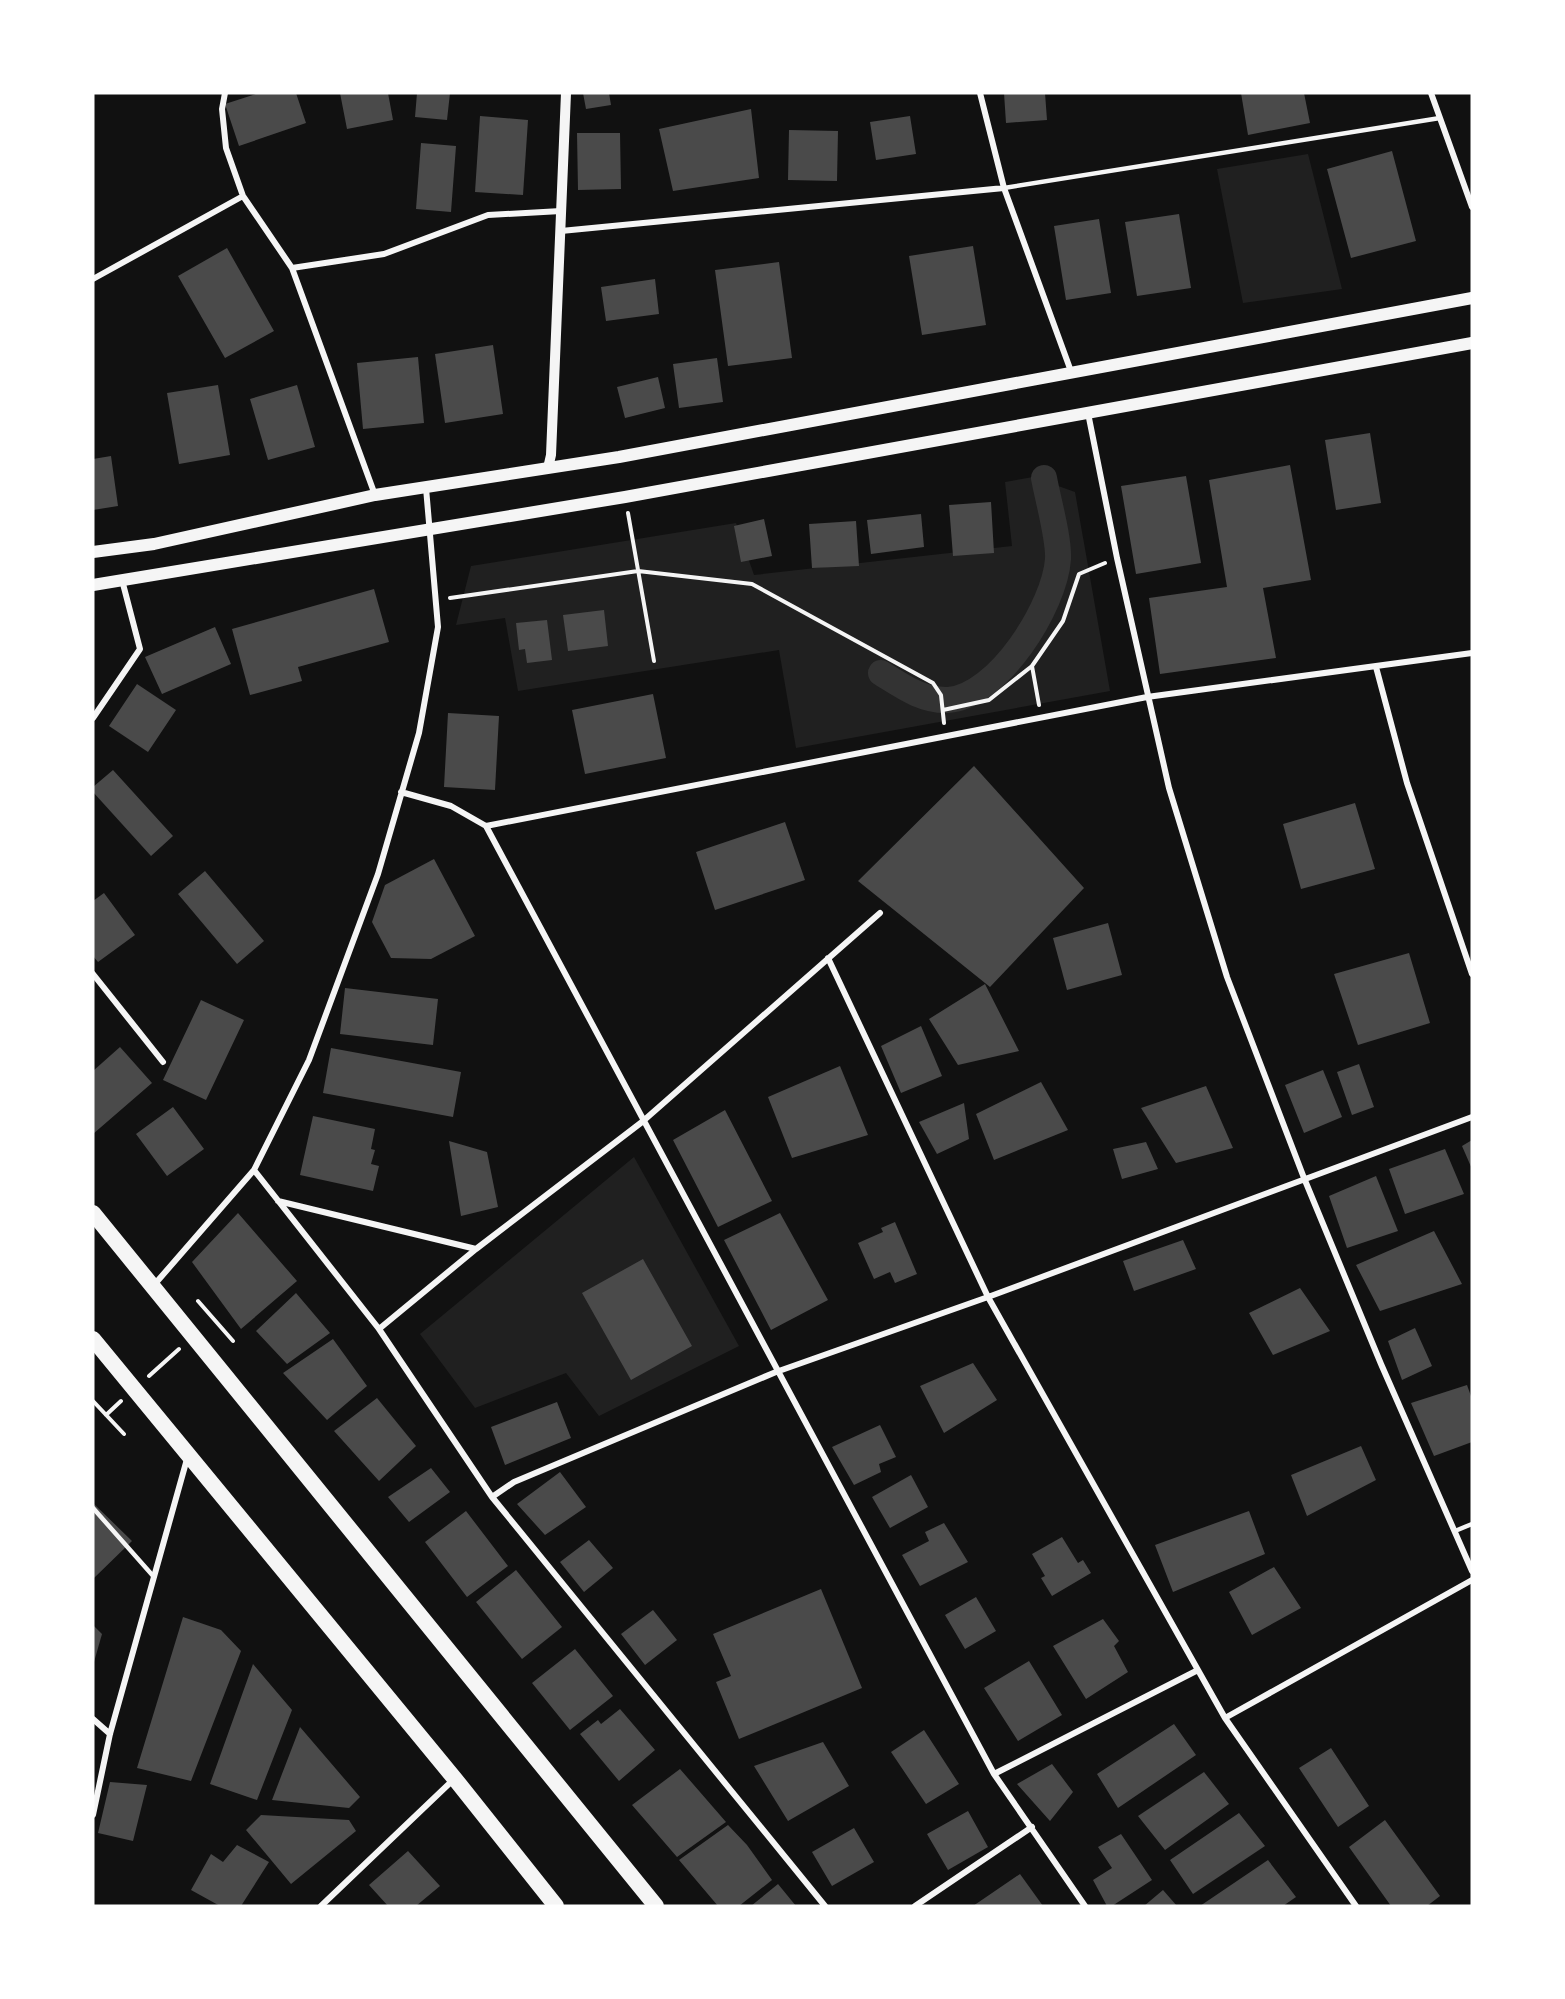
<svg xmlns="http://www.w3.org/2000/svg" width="1565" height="1999" font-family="'Noto Serif',serif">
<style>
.green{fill:#202020}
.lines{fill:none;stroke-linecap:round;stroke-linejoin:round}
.canal{stroke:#333;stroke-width:26}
.building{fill:#4a4a4a}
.path{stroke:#f5f5f5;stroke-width:4}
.service{stroke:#f5f5f5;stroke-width:4.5}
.minor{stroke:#f5f5f5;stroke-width:6}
.tertiary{stroke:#f5f5f5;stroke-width:10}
.secondary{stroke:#f5f5f5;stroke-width:12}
.trunk{stroke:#f5f5f5;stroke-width:16}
</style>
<rect width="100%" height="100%" fill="#111"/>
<path class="green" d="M 1308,154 L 1342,289 L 1243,303 L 1217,169 Z
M 1033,477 L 1075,492 L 1110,691 L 796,748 L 779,650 L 518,691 L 505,618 L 456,625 L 471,566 L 736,523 L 754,575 L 1012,546 L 1005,482 Z
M 634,1157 L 739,1346 L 599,1416 L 566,1373 L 475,1408 L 420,1334 Z"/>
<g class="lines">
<path class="canal" d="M 881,673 C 902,686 922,701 948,700 C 998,697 1055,606 1058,559 C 1059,538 1048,500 1044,478"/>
</g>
<path class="building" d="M 259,93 L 296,93 L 306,123 L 239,146 L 225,104 Z
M 340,93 L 388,93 L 393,120 L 347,129 Z
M 417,93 L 450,93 L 447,120 L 415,117 Z
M 583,93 L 609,93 L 611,105 L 586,109 Z
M 1004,93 L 1045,93 L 1047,120 L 1006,123 Z
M 1241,93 L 1304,93 L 1310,123 L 1248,135 Z
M 751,109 L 759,178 L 673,191 L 659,129 Z
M 480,116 L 528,120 L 523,195 L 475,192 Z
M 910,116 L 916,154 L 876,160 L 870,122 Z
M 789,130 L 838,131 L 837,181 L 788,180 Z
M 577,133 L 620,133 L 621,189 L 578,190 Z
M 421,143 L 456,146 L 451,212 L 416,209 Z
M 1392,151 L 1416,241 L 1351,258 L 1327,169 Z
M 1179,214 L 1191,288 L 1137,296 L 1125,222 Z
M 1099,219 L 1111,293 L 1066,300 L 1054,226 Z
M 973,246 L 986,325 L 922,335 L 909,256 Z
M 227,248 L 274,331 L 225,358 L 178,276 Z
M 779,262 L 792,358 L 728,366 L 715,270 Z
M 655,279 L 659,314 L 606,321 L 601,287 Z
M 493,345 L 503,414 L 445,423 L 435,354 Z
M 418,357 L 424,423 L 363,429 L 357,363 Z
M 717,358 L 723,402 L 679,408 L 673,364 Z
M 658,377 L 665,408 L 625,418 L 617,387 Z
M 218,385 L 230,455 L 179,464 L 167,393 Z
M 297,385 L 315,447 L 268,460 L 250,399 Z
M 1370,433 L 1381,503 L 1336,510 L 1325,440 Z
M 111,456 L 118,506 L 93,510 L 93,459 Z
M 1290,465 L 1311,580 L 1263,588 L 1276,658 L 1160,674 L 1149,598 L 1227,587 L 1209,480 Z
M 1186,476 L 1201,563 L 1136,574 L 1121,486 Z
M 991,502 L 994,553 L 953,556 L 949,505 Z
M 921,514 L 924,547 L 871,554 L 867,520 Z
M 764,519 L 772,556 L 741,562 L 734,526 Z
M 856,521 L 859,566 L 812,568 L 809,524 Z
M 374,589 L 389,642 L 298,667 L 302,681 L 250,695 L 232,629 Z
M 604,610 L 608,646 L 568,651 L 563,615 Z
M 547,620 L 552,660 L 527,663 L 525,649 L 519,650 L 516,623 Z
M 215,627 L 231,664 L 162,694 L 145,657 Z
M 137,684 L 176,710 L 148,752 L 109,726 Z
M 653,694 L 666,758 L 585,774 L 572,710 Z
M 448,713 L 499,716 L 495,790 L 444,787 Z
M 974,766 L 1084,888 L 990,987 L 858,881 Z
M 113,770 L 173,836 L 151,856 L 93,792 L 93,787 Z
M 1355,803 L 1375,869 L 1301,889 L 1283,824 Z
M 785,822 L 805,880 L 715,910 L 696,852 Z
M 434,859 L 475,936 L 431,959 L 391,958 L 372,922 L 385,885 Z
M 205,871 L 264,941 L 237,964 L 178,894 Z
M 104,893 L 135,935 L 98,962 L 93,956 L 93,901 Z
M 1108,923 L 1122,975 L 1067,990 L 1053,938 Z
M 1409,953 L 1430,1023 L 1358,1045 L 1334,974 Z
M 985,984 L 1019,1051 L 958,1065 L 929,1019 Z
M 345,988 L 438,999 L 433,1045 L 340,1034 Z
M 201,1000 L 244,1020 L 206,1100 L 163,1080 Z
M 921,1026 L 942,1076 L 901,1093 L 881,1046 Z
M 120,1047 L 152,1083 L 93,1134 L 93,1071 Z
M 331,1048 L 461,1072 L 453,1117 L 323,1093 Z
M 1359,1064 L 1374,1107 L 1352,1115 L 1337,1072 Z
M 840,1066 L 868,1135 L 792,1158 L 768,1097 Z
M 1323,1070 L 1342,1117 L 1304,1133 L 1285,1085 Z
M 1041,1082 L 1068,1130 L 994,1160 L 976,1114 Z
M 1206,1086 L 1233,1148 L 1176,1163 L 1141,1108 Z
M 964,1103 L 969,1139 L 937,1154 L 919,1122 Z
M 173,1107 L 204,1149 L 167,1176 L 136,1134 Z
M 725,1110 L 772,1201 L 718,1227 L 673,1140 Z
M 313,1116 L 375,1129 L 371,1149 L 375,1150 L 371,1164 L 379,1166 L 373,1191 L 300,1175 Z
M 1472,1140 L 1472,1169 L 1462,1146 Z
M 449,1141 L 487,1152 L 498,1207 L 461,1216 Z
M 1146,1142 L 1158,1169 L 1122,1179 L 1113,1149 Z
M 1445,1149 L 1464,1194 L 1405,1214 L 1389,1169 Z
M 1376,1176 L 1398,1231 L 1347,1248 L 1329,1196 Z
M 238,1213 L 297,1281 L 241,1329 L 192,1262 Z
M 780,1213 L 828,1300 L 771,1330 L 724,1240 Z
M 895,1222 L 917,1274 L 895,1283 L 890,1272 L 874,1279 L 858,1243 L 883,1232 L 881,1228 Z
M 1434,1231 L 1462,1284 L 1380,1311 L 1356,1265 Z
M 1183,1240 L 1196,1269 L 1134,1291 L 1123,1261 Z
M 643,1259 L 692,1346 L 631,1380 L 582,1293 Z
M 1300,1288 L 1330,1331 L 1273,1355 L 1249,1313 Z
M 296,1293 L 330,1333 L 287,1364 L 256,1331 Z
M 1415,1328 L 1432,1366 L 1402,1380 L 1388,1341 Z
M 333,1339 L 367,1386 L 327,1420 L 283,1373 Z
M 973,1363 L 997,1400 L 944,1433 L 920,1386 Z
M 1467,1385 L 1472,1399 L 1472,1442 L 1434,1456 L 1411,1403 Z
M 377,1398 L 416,1446 L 379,1481 L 334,1431 Z
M 557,1402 L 571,1438 L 505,1465 L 491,1427 Z
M 880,1425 L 896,1457 L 879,1464 L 881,1472 L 854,1485 L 832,1447 Z
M 1361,1446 L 1376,1480 L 1307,1516 L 1291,1475 Z
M 431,1468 L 450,1492 L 409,1522 L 388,1497 Z
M 560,1472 L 586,1507 L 545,1535 L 517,1504 Z
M 911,1475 L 928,1507 L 890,1528 L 872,1497 Z
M 93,1503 L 132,1541 L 93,1579 Z
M 466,1511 L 508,1566 L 467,1597 L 425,1542 Z
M 1249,1511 L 1265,1554 L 1173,1592 L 1155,1545 Z
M 944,1523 L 968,1562 L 920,1586 L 902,1555 L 929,1541 L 925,1532 Z
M 1062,1537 L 1078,1563 L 1083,1560 L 1091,1573 L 1052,1596 L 1041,1578 L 1045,1576 L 1032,1554 Z
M 589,1540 L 613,1568 L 584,1592 L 560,1562 Z
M 1274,1567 L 1301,1608 L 1252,1635 L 1229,1592 Z
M 516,1570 L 562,1627 L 522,1659 L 476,1602 Z
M 821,1589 L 862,1688 L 739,1739 L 716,1682 L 731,1676 L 713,1634 Z
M 976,1597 L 996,1631 L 965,1649 L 945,1615 Z
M 653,1610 L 677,1640 L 645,1665 L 621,1634 Z
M 183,1617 L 221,1630 L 241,1651 L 191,1781 L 137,1768 Z
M 1103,1619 L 1119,1641 L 1114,1646 L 1128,1672 L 1086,1699 L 1053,1646 Z
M 93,1625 L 102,1634 L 94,1662 L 93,1662 Z
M 575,1649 L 613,1696 L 570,1730 L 532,1683 Z
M 1029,1661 L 1062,1715 L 1018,1741 L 984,1688 Z
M 253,1664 L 292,1710 L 257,1800 L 210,1784 Z
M 620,1709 L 655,1750 L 619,1781 L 580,1734 L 598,1720 L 601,1724 Z
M 1174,1724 L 1196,1755 L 1118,1808 L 1097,1774 Z
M 300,1727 L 360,1797 L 349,1808 L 272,1800 Z
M 924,1730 L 959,1784 L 926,1804 L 891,1752 Z
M 823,1742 L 849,1786 L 788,1821 L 754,1766 Z
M 1331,1748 L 1369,1806 L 1338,1827 L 1299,1768 Z
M 1052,1764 L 1073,1792 L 1050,1821 L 1017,1784 Z
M 680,1769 L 726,1822 L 677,1857 L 632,1805 Z
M 1204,1772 L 1229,1804 L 1165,1850 L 1138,1816 Z
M 110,1782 L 147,1785 L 133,1841 L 98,1833 Z
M 968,1811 L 988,1847 L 948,1870 L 927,1834 Z
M 1239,1813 L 1265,1846 L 1193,1894 L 1170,1860 Z
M 261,1815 L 349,1820 L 356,1831 L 291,1884 L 246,1830 Z
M 1385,1820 L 1440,1896 L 1427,1906 L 1391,1906 L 1349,1847 Z
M 728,1825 L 747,1845 L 772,1880 L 739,1906 L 718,1906 L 679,1860 Z
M 854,1828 L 874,1862 L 832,1886 L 812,1852 Z
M 1121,1834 L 1152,1880 L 1112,1906 L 1107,1906 L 1093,1880 L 1112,1868 L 1098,1847 Z
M 237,1845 L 269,1862 L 241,1906 L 220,1906 L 191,1890 L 211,1854 L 223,1862 Z
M 408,1851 L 440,1886 L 416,1906 L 388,1906 L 369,1885 Z
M 1268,1860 L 1296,1897 L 1283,1906 L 1200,1906 Z
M 1020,1874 L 1043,1906 L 973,1906 Z
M 778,1884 L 796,1906 L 751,1906 Z
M 1163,1890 L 1177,1906 L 1144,1906 Z"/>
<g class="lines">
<path class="path" d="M 628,513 L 654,661
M 450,598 L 638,571 L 752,584 L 933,683 L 941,695 L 944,723
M 1032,666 L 1039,705
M 943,710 L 989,700 L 1032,666 L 1063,621 L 1079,574 L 1105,563
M 198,1301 L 233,1341
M 149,1376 L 179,1349
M 93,1401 L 124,1434
M 106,1415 L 121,1401"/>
<path class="service" d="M 1004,188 L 1440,118
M 93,1508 L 154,1577
M 1455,1531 L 1472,1524"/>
<path class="minor" d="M 225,93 L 222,109 L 226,148 L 243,196 L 292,268 L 375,495
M 980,93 L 1004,188 L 1072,374
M 1431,93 L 1472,207
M 561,231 L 1004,188
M 292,268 L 384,254 L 488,215 L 561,211
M 93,279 L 243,196
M 1088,413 L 1117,558 L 1169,788 L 1227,977 L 1304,1178 L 1381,1364 L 1472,1571
M 1376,667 L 1407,783 L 1472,974
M 93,718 L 140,649 L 122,580
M 401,792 L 451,806 L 486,826 L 994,1774 L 1085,1906
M 486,826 L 1147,697 L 1472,653
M 828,958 L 988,1297 L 1225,1718 L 1356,1906
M 93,974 L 163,1062
M 254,1170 L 379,1329 L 492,1497 L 825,1906
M 278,1201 L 476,1249
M 154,1285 L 254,1170 L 309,1060 L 378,874 L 419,733 L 438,627 L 426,488
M 379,1329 L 476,1249 L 642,1122 L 880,913
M 492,1497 L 514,1482 L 776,1372 L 988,1297 L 1472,1117
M 1225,1718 L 1472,1580
M 93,1719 L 110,1734
M 994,1774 L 1198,1670
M 93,1815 L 110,1734 L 187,1459
M 321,1906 L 453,1780
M 915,1906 L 1032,1827"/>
<path class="tertiary" d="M 548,468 L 551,455 L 566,93"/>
<path class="secondary" d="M 93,552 L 154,544 L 375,495 L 619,457 L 1472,298
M 93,585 L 625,497 L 1472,343"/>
<path class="trunk" d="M 93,1213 L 656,1906
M 93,1339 L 455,1779 L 556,1906"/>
</g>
<rect width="1565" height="1999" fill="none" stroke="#ffffff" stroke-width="189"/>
</svg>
